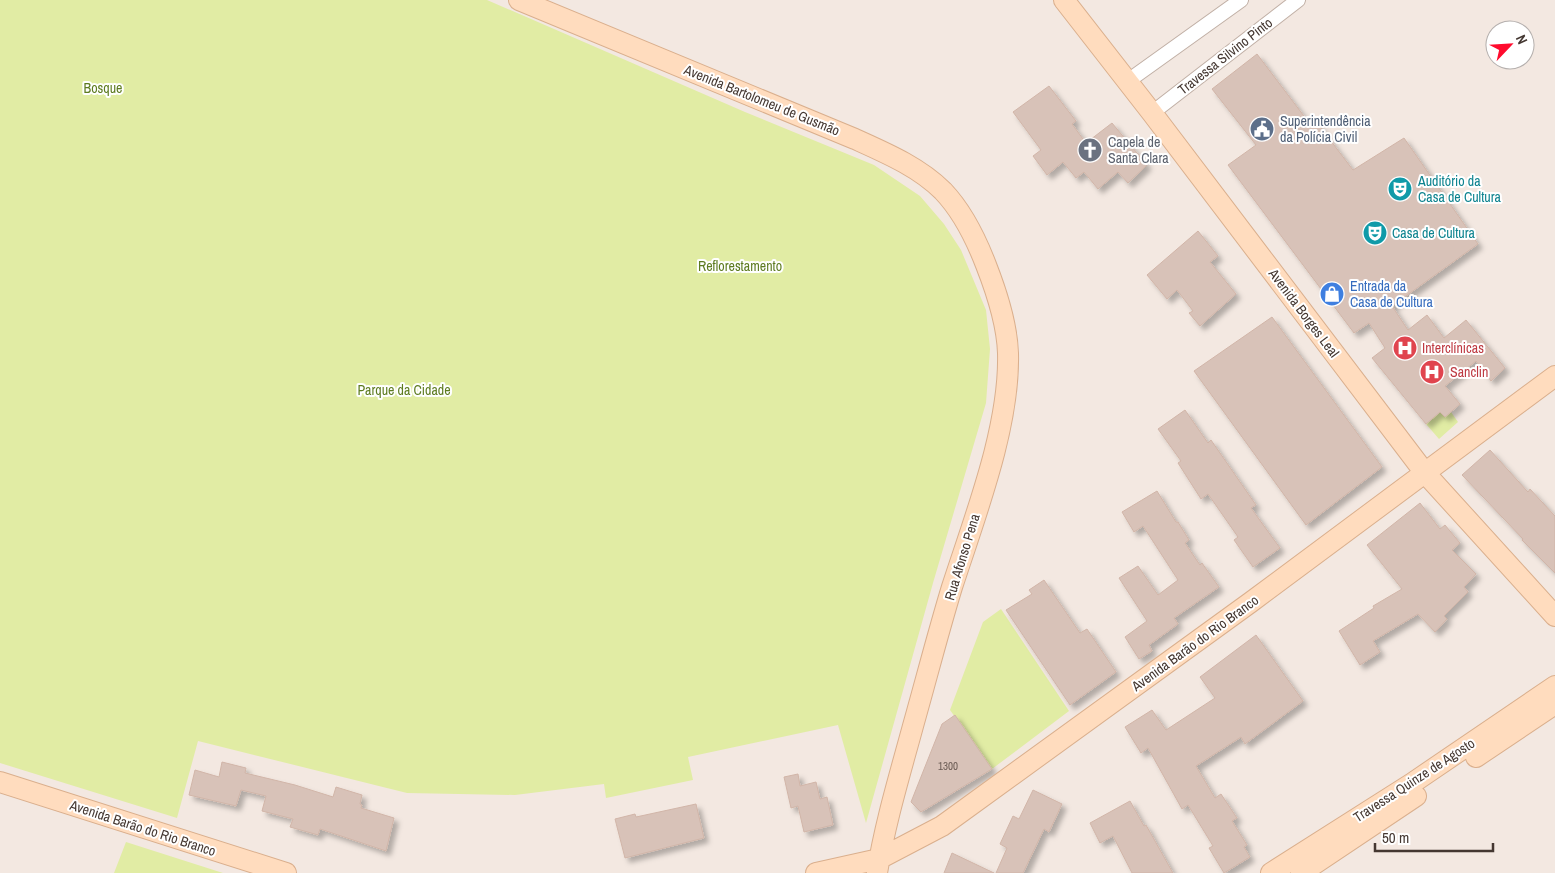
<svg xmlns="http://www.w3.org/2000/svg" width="1555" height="873" font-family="'Archivo Narrow',sans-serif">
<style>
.green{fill:#e1eca4}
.building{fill:#d8c2b8;stroke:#d1b5a8;filter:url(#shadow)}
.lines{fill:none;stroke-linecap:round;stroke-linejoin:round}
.street-casing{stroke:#c1b0a6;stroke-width:16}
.secondary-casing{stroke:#daaf8d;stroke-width:22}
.street{stroke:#fff;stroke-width:14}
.secondary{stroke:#ffdcbe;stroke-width:20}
.labels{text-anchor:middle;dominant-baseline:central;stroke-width:4;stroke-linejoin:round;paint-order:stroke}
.number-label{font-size:11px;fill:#695a53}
.street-label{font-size:14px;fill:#443731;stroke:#fff}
.park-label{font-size:14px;fill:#5d7b20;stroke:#fff}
.service-label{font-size:14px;fill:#4e5e75;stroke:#fff;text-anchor:start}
.worship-label{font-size:14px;fill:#5b616d;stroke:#fff;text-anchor:start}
.culture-label{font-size:14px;fill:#0d838f;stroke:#fff;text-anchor:start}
.shop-label{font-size:14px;fill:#366cbe;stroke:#fff;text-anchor:start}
.health-label{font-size:14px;fill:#be3a42;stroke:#fff;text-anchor:start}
</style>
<defs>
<filter id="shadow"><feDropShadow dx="4.5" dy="4.5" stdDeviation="2.5" flood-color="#0004"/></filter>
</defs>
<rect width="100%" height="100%" fill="#f3e8e1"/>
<path class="green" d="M 0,0 L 487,0 L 745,112 L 874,165 L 920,196 L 944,224 L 961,250 L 986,310 L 990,349 L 986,403 L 933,583 L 866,823 L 838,725 L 688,757 L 693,780 L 606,798 L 604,784 L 515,795 L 407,793 L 198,741 L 177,818 L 0,763 Z
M 1440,412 L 1445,417 L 1451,412 L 1458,422 L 1439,439 L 1426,424 Z
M 1001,609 L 1069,711 L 992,769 L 950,710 L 983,622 Z
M 126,842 L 223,873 L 114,873 Z"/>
<path class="building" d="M 1257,54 L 1310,124 L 1315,120 L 1353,170 L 1404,138 L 1478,244 L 1392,306 L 1408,330 L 1427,315 L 1444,338 L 1466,320 L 1505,368 L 1491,381 L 1476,361 L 1445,386 L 1460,404 L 1445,417 L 1440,412 L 1426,424 L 1372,358 L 1385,348 L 1369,323 L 1354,333 L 1228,165 L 1256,145 L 1212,89 Z
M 1049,86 L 1076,121 L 1072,124 L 1086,143 L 1112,123 L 1147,165 L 1128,183 L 1118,172 L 1098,189 L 1084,172 L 1076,178 L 1063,162 L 1047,175 L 1033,156 L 1041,150 L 1013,112 Z
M 1198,231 L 1218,256 L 1210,262 L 1236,294 L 1200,326 L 1189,313 L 1193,311 L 1177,290 L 1167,299 L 1147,275 Z
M 1272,317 L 1382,467 L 1306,525 L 1194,371 Z
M 1185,410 L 1208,443 L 1211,440 L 1256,505 L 1251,508 L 1280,548 L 1253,567 L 1234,540 L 1238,537 L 1208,494 L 1201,499 L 1178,463 L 1181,461 L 1158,429 Z
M 1490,450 L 1528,492 L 1530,489 L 1555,516 L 1555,573 L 1522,540 L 1523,539 L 1462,475 Z
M 1157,491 L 1176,522 L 1178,522 L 1189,540 L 1185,543 L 1200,565 L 1202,563 L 1219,587 L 1174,618 L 1178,624 L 1149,645 L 1152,651 L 1139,659 L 1125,637 L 1147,621 L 1119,578 L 1138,566 L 1158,595 L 1178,580 L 1143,526 L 1134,532 L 1122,512 Z
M 1420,503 L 1440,529 L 1445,525 L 1460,543 L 1452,550 L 1476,574 L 1464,587 L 1468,592 L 1444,616 L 1447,619 L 1435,632 L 1418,614 L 1373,641 L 1380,652 L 1360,665 L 1339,631 L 1374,608 L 1373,606 L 1402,589 L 1367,545 Z
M 1044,580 L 1080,633 L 1087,629 L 1116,672 L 1070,705 L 1006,610 L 1032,594 L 1029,590 Z
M 1256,635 L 1303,701 L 1245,744 L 1241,737 L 1196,766 L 1215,798 L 1221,794 L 1237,818 L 1232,821 L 1247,845 L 1244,847 L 1250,857 L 1224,873 L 1209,848 L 1213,846 L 1188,805 L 1182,809 L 1148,748 L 1141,753 L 1125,727 L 1152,710 L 1166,730 L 1215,698 L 1200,677 Z
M 955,715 L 992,769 L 921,812 L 911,802 L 942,724 Z
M 222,762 L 246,768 L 245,773 L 295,785 L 333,797 L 336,787 L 362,795 L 360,804 L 362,805 L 361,808 L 394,818 L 386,851 L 320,829 L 318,835 L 290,827 L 293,819 L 262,811 L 266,796 L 241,790 L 236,806 L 189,795 L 195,770 L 219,777 Z
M 798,774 L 800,786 L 816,782 L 820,799 L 827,797 L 833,825 L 804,832 L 798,806 L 791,808 L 784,777 Z
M 1033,790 L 1062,804 L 1049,832 L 1044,829 L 1023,873 L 996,873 L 1007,848 L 1000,844 L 1013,816 L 1019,819 Z
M 1130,801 L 1144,826 L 1146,825 L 1173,873 L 1132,873 L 1113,836 L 1100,843 L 1090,823 Z
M 696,804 L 704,838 L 625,858 L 615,819 L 635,814 L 636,817 Z
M 952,853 L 994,873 L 944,873 Z"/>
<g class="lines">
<defs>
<path id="street" d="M 1128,81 L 1241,0
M 1152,113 L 1298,0"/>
<path id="secondary" d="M 519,0 L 855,139 C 886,153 919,167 943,191 C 963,212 976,239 986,265 C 997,293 1007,323 1008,353 C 1010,427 975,516 952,587 C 938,633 926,680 913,726 C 900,774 885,823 877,873
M 1064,0 L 1152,113 L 1425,473 L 1555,616
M 1476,757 L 1555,704
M 0,782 L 286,873
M 816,873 L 879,859 L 942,826 L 1251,602 L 1555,376
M 1271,873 L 1411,784 L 1555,686
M 1301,873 L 1416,796"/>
</defs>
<use href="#street" class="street-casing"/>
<use href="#secondary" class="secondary-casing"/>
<use href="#street" class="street"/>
<use href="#secondary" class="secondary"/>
</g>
<defs>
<symbol id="civic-disc" viewBox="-11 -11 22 22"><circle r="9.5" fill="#5c6f8a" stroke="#fff"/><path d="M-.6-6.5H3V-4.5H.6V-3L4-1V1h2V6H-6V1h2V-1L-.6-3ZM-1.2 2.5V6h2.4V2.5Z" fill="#fff"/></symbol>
<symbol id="church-disc" viewBox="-11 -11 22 22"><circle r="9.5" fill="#6b7280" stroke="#fff"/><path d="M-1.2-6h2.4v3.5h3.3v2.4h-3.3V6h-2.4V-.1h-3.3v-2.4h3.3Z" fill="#fff"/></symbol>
<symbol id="theatre-disc" viewBox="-11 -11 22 22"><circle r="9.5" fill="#0f9aa8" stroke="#fff"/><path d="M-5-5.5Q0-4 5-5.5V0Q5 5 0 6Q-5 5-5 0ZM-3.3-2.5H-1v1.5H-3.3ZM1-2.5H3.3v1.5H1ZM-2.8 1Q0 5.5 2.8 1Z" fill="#fff"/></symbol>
<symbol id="shop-disc" viewBox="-11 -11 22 22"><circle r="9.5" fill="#3f7fe0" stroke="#fff"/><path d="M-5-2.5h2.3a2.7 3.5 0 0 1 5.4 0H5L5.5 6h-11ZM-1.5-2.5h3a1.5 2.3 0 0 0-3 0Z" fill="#fff"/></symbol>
<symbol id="hospital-disc" viewBox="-11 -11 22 22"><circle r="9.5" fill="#e0444e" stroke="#fff"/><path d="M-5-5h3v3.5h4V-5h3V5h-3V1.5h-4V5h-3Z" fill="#fff"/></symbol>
</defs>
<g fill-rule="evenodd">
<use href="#civic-disc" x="1248" y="115" width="28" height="28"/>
<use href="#church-disc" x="1076" y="136" width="28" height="28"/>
<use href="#theatre-disc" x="1386" y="175" width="28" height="28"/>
<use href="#theatre-disc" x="1361" y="219" width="28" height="28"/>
<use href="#shop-disc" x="1318" y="280" width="28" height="28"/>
<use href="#hospital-disc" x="1391" y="334" width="28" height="28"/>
<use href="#hospital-disc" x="1418" y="358" width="28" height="28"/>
</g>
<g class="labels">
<g class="number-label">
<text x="948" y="766">1300</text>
</g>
<g class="street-label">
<text transform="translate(1225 56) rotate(-38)">Travessa Silvino Pinto</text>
<text transform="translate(762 100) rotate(22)">Avenida Bartolomeu de Gusmão</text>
<text transform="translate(1304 313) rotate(53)">Avenida Borges Leal</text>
<text transform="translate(962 557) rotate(-73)">Rua Afonso Pena</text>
<text transform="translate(1195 643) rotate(-36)">Avenida Barão do Rio Branco</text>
<text transform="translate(1414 780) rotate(-33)">Travessa Quinze de Agosto</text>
<text transform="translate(143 828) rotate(18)">Avenida Barão do Rio Branco</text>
</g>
<g class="park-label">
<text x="103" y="88">Bosque</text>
<text x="740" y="266">Reflorestamento</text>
<text x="404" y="390">Parque da Cidade</text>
</g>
<g class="service-label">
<text x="1280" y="121">Superintendência<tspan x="1280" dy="16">da Polícia Civil</tspan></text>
</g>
<g class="worship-label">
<text x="1108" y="142">Capela de<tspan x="1108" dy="16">Santa Clara</tspan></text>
</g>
<g class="culture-label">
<text x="1418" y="181">Auditório da<tspan x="1418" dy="16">Casa de Cultura</tspan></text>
<text x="1392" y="233">Casa de Cultura</text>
</g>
<g class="shop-label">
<text x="1350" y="286">Entrada da<tspan x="1350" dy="16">Casa de Cultura</tspan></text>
</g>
<g class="health-label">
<text x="1422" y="348">Interclínicas</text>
<text x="1450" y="372">Sanclin</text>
</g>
</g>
<g transform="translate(1510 45) rotate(65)"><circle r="24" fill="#ffffff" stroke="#b4afad"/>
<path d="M0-4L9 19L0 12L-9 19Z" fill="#ff0b2e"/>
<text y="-8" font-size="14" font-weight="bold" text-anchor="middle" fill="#443731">N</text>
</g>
<path d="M1375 843v8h118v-8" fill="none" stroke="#443731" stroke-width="2.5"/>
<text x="1382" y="843" font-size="15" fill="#443731" stroke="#ffffff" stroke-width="4" paint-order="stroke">50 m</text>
</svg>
